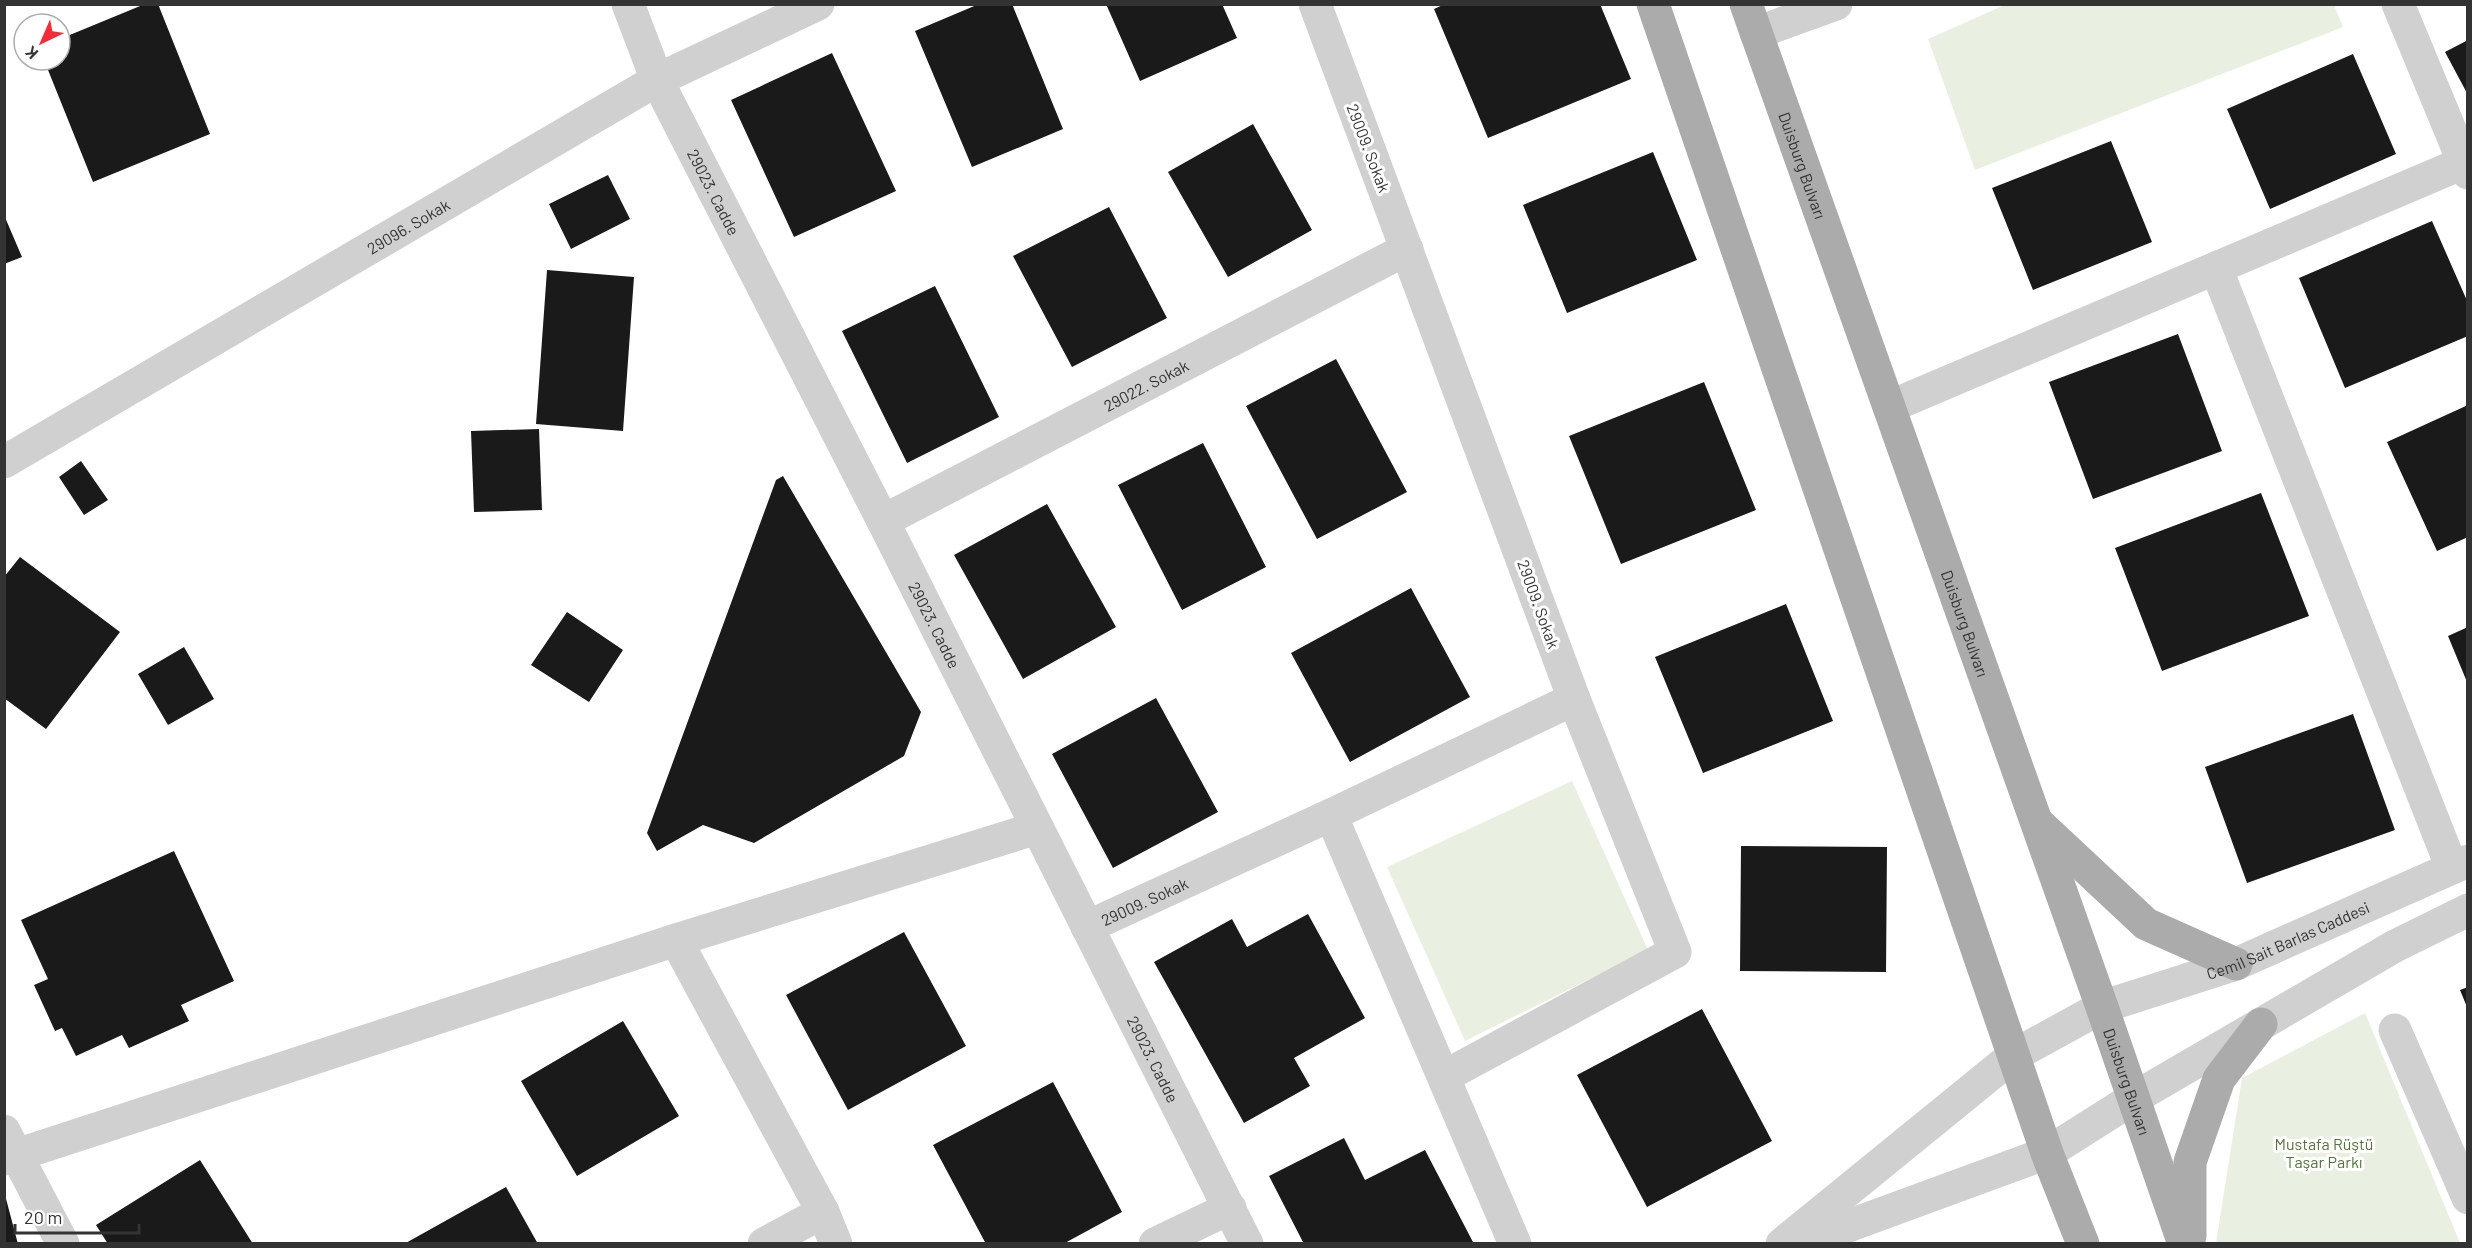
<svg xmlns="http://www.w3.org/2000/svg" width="2472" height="1248" font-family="Barlow,sans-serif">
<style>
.green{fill:#e9f0e1}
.building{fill:#1a1a1a}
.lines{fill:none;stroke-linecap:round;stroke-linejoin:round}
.minor{stroke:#d0d0d0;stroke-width:33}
.major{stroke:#ababab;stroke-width:33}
.labels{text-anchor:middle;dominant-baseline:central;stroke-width:6;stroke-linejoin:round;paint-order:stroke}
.street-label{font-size:16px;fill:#333;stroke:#fff}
.park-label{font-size:16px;fill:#55733c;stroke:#fff}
</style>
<rect width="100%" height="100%" fill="#fff"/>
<path class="green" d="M 2007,4 L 2334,5 L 2343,27 L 1975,170 L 1928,39 Z
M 1572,781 L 1648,950 L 1465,1041 L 1387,867 Z
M 2365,1013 L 2460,1243 L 2216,1243 L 2242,1078 Z"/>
<path class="building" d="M 145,4 L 158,4 L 210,134 L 93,182 L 44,60 L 60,60 L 60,39 Z
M 979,4 L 1012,4 L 1063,129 L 972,167 L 915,31 Z
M 1106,4 L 1222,4 L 1237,38 L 1140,81 Z
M 1445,4 L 1600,4 L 1631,79 L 1488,138 L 1434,9 Z
M 2468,40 L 2468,95 L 2445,52 Z
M 832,53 L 896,191 L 794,237 L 731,100 Z
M 2353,54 L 2396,154 L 2270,209 L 2227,109 Z
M 1253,124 L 1312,230 L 1228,277 L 1168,172 Z
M 2111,141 L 2152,242 L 2033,290 L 1992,188 Z
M 1653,152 L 1697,260 L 1567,313 L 1523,205 Z
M 608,175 L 630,219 L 571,249 L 549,204 Z
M 1109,207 L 1167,318 L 1072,367 L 1013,256 Z
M 4,215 L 22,257 L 4,264 Z
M 2432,221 L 2468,303 L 2468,336 L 2345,388 L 2299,278 Z
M 547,270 L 634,277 L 623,431 L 536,424 Z
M 935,286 L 999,417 L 907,463 L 842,331 Z
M 2178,334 L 2222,451 L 2093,499 L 2049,382 Z
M 1336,359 L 1407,492 L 1317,539 L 1246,406 Z
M 1704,382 L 1756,510 L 1621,564 L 1569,436 Z
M 2468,405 L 2468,537 L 2437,551 L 2387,442 Z
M 539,429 L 542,510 L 474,512 L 471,431 Z
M 1203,443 L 1266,567 L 1182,610 L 1118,485 Z
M 81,461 L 108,500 L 84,515 L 59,477 Z
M 783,476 L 921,712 L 904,756 L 754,843 L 703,825 L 657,851 L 647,833 L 776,480 Z
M 2261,493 L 2309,616 L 2162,671 L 2115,548 Z
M 1047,504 L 1116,627 L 1023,679 L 954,555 Z
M 20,557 L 120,632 L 46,729 L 4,698 L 4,577 Z
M 1411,588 L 1470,697 L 1350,762 L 1291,653 Z
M 1786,604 L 1833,721 L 1703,773 L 1655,657 Z
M 567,612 L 623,650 L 589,702 L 531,665 Z
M 2468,627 L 2468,682 L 2467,682 L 2448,636 Z
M 184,647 L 214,699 L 168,725 L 138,674 Z
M 1156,698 L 1218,812 L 1113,868 L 1052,754 Z
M 2353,714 L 2395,830 L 2247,883 L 2205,767 Z
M 1741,846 L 1887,847 L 1886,972 L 1740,971 Z
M 174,851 L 234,981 L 181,1005 L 189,1021 L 129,1048 L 122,1035 L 76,1056 L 62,1028 L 55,1031 L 34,985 L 48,979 L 21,920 Z
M 1308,914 L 1365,1018 L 1294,1058 L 1310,1086 L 1244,1123 L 1154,962 L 1232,919 L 1247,947 Z
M 904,932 L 966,1046 L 848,1110 L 786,995 Z
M 2468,987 L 2468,1007 L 2467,1007 L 2460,990 Z
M 1702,1009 L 1772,1141 L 1647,1207 L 1577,1075 Z
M 623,1021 L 679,1116 L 577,1176 L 521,1081 Z
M 1053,1082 L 1122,1212 L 1063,1244 L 986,1244 L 933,1145 Z
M 1344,1138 L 1365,1180 L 1425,1150 L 1474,1244 L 1304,1244 L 1269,1176 Z
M 200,1160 L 253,1244 L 108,1244 L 96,1225 Z
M 506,1187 L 538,1244 L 404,1244 Z
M 4,1195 L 5,1195 L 18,1244 L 4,1244 Z"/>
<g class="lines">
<g class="minor">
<path id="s1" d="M 628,4 L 657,80 L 883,521 L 1247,1244"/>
<path d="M 2398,4 L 2468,173"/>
<path d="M 1756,33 L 1836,4"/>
<path d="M 2216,268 L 2452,868"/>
<path d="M 1889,407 L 2463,163"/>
<path id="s2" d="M 4,462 L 657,80 L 818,4"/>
<path id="s3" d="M 883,521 L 1407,249"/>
<path d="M 1331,815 L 1515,1244"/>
<path id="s4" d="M 1087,927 L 1331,815 L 1574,699 L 1315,4"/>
<path d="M 676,940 L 823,1212 L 836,1244"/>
<path d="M 2395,1030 L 2468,1198"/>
<path d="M 1445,1076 L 1675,952 L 1574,699"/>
<path d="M 4,1131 L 63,1244"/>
<path d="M 4,1159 L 676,940 L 1037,828"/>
<path d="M 764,1244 L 823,1212"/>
<path d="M 1155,1244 L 1230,1208"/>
<path id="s5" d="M 1782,1244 L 2013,1056 L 2102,1007 L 2236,964 L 2468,861"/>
<path d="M 1799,1244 L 2047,1153 L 2134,1098 L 2395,946 L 2468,910"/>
</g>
<g class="major">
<path d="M 1653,4 L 2047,1153 L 2083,1244"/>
<path id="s6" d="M 1746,4 L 2102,1007 L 2184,1244"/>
<path d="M 2040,825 L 2146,924 L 2236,964"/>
<path d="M 2190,1236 L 2190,1162 L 2219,1079 L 2261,1024"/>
</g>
</g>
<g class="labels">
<g class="street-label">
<text transform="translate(1369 148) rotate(69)">29009. Sokak</text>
<text stroke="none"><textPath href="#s6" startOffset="171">Duisburg Bulvarı</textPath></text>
<text stroke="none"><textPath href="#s1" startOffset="207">29023. Cadde</textPath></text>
<text stroke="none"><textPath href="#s2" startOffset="468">29096. Sokak</textPath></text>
<text stroke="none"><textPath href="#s3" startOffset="296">29022. Sokak</textPath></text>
<text transform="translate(1539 604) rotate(70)">29009. Sokak</text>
<text stroke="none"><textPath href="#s6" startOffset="657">Duisburg Bulvarı</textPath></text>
<text stroke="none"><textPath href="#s1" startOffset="693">29023. Cadde</textPath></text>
<text stroke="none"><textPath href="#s4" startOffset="63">29009. Sokak</textPath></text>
<text stroke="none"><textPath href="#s5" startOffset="597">Cemil Sait Barlas Caddesi</textPath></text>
<text stroke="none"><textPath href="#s1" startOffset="1179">29023. Cadde</textPath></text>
<text stroke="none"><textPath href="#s6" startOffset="1143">Duisburg Bulvarı</textPath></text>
</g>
<g class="park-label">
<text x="2324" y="1143">Mustafa Rüştü<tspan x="2324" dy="18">Taşar Parkı</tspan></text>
</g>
</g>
<rect width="2472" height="1248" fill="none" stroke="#333333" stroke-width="12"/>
<g transform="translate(42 42) rotate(224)"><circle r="28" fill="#ffffff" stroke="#adadad" stroke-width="1.5"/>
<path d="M0-4.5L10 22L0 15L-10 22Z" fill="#f12d3a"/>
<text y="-9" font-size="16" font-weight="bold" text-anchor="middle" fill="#333333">K</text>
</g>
<path d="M15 1224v9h124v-9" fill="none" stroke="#333333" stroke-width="3"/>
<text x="24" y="1224" font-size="18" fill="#333333" stroke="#ffffff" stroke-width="4.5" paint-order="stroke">20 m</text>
</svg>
